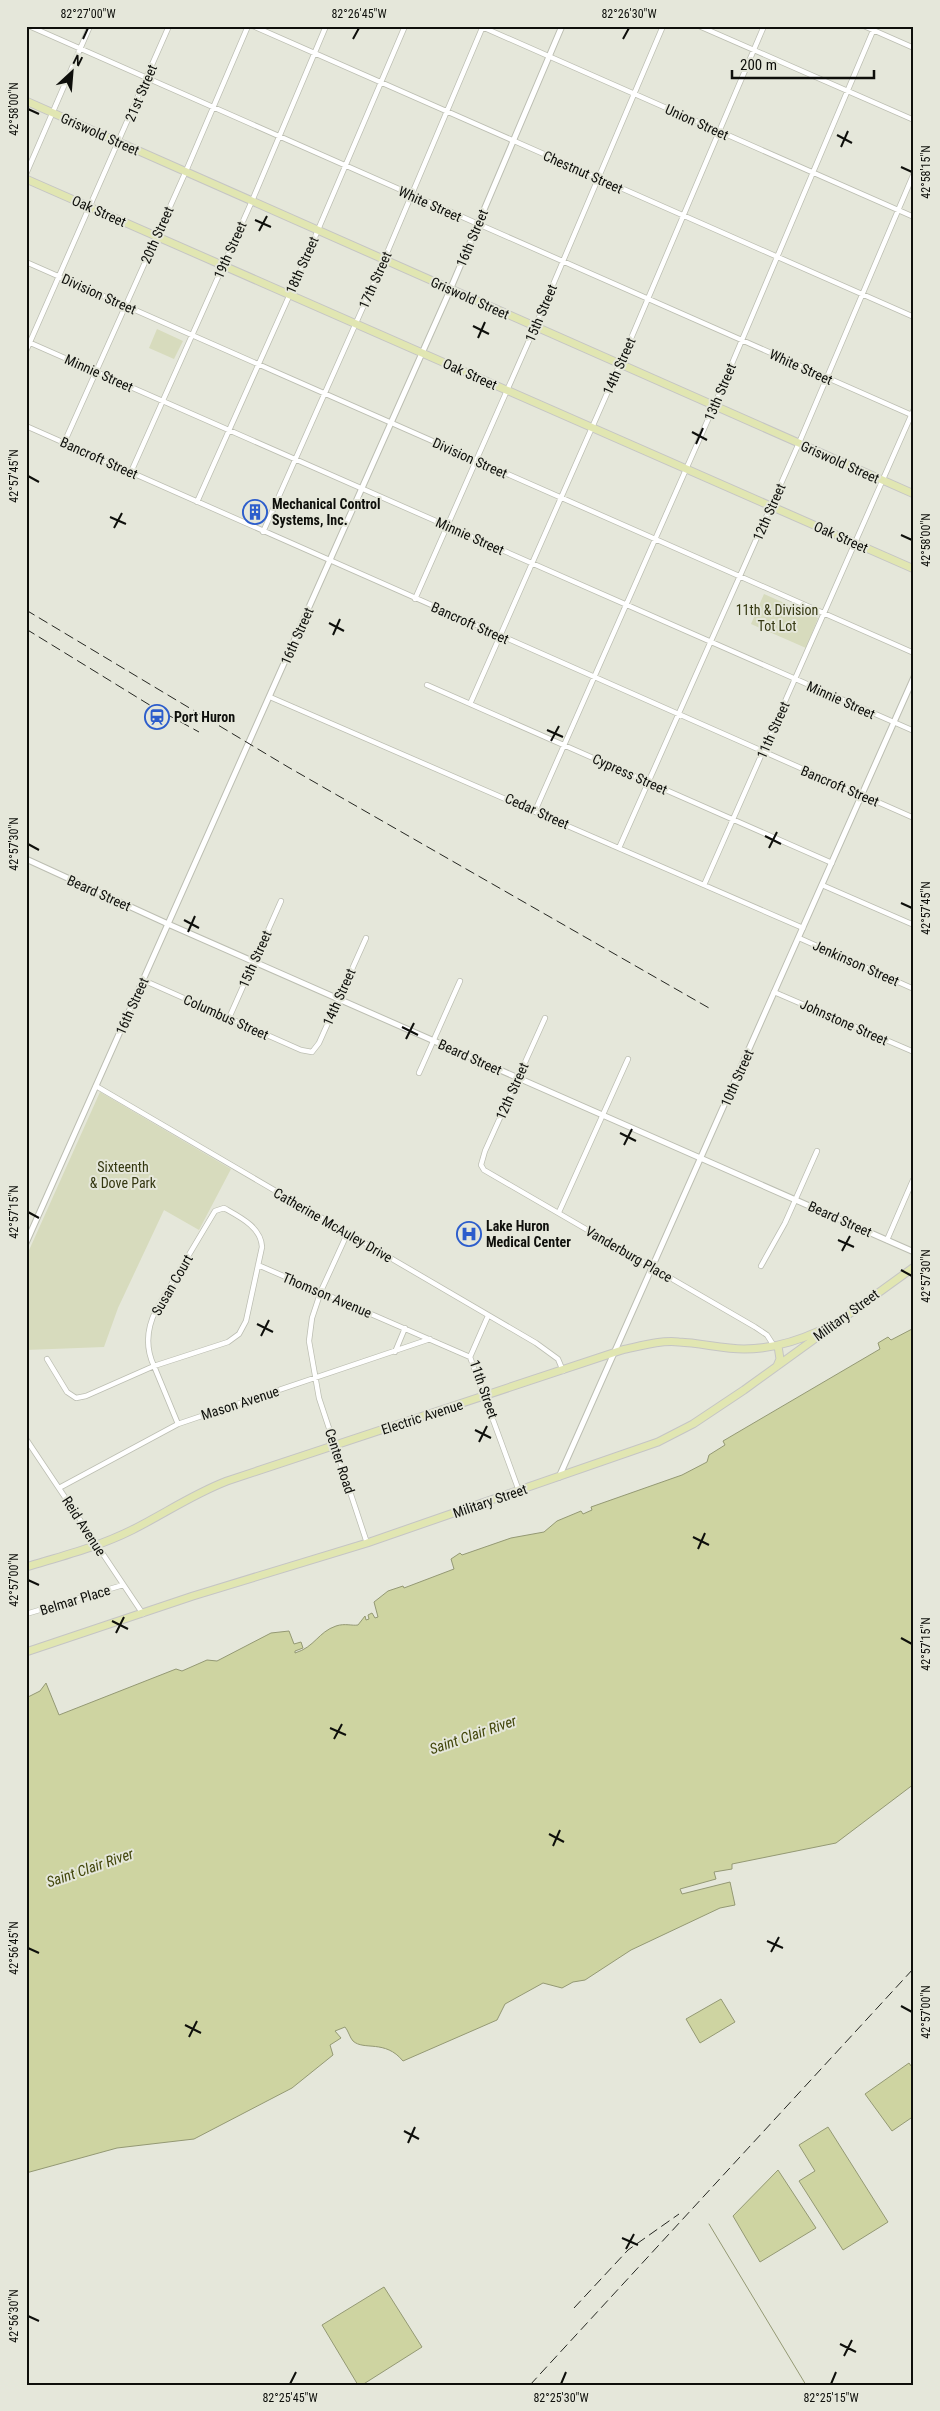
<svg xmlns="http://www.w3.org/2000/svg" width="940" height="2411" font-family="'Roboto Condensed',sans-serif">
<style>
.green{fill:#d7dbbd}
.water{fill:#ced4a1;stroke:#949974}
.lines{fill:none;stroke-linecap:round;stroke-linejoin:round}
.stream{stroke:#949974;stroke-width:1}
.minor-casing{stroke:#bcbeb2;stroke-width:6}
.tertiary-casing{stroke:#bcbeb2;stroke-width:7}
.primary-casing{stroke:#c5c5c4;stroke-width:9}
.minor{stroke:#fff;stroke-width:4.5}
.tertiary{stroke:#fff;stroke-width:5}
.primary{stroke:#e1e6b2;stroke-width:7}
.rail{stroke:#262722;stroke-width:1;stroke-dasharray:10 5;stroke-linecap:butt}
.ticks{fill:none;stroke:#0e0f0b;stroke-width:2}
.labels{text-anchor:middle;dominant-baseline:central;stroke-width:4;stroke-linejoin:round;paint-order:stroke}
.street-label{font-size:14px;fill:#0e0f0b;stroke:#e5e7da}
.poi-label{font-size:14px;font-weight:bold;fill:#0e0f0b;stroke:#e5e7da;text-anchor:start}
.park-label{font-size:14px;fill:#343710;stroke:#e5e7da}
.water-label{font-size:15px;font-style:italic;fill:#42460b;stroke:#e5e7da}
.neatline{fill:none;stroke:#0e0f0b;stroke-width:2}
.ticks-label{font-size:12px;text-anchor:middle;fill:#0e0f0b}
</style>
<rect width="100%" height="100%" fill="#e5e7da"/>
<path class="green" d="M 157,329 L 183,341 L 174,359 L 149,348 Z
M 764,594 L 818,618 L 806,648 L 751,624 Z
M 100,1092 L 231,1169 L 199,1230 L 164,1210 L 118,1308 L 104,1347 L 26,1350 L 26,1257 Z"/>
<path class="water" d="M 914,1328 L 914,1784 L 836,1843 L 732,1864 L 732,1869 L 714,1872 L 716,1879 L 680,1889 L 682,1894 L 730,1882 L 735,1905 L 720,1908 L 631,1950 L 585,1980 L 573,1982 L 562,1988 L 543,1983 L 505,2004 L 497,2020 L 403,2061 C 385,2039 364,2051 353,2041 C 350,2038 348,2030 345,2027 L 335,2031 L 341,2038 L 330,2045 L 333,2055 L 292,2088 L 194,2139 L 117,2148 L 26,2173 L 26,1698 L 40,1691 L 46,1683 L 59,1715 L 176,1669 L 182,1671 L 207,1660 L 217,1661 L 271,1633 L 289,1631 L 294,1644 L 301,1642 L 303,1648 L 295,1651 L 295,1653 C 315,1647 318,1632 336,1626 C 345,1623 352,1626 358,1625 L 365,1616 L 366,1620 L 369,1619 L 368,1615 L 372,1613 L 375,1618 L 378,1617 L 374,1602 L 388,1591 L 403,1586 L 404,1588 L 454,1569 L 451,1559 L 460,1553 L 462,1555 L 511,1538 L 544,1532 L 557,1521 L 581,1511 L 583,1514 L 592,1510 L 591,1507 L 682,1475 L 707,1462 L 709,1455 L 725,1445 L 723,1441 L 880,1349 L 878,1343 L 888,1337 L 891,1340 Z
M 721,1999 L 735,2022 L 700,2043 L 686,2019 Z
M 909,2063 L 914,2070 L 914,2116 L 892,2131 L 865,2094 Z
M 828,2127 L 888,2222 L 843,2250 L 799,2181 L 815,2171 L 799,2145 Z
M 778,2170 L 816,2228 L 760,2262 L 733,2216 Z
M 384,2287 L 422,2347 L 362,2385 L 358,2385 L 322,2325 Z"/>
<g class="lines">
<path class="stream" d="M 709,2224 L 806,2385"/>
<defs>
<path id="minor" d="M 29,26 L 914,416
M 253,26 L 914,317
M 480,26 L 914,217
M 699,26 L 914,120
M 864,26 L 914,48
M 26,174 L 90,26
M 26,262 L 914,653
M 26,341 L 914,731
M 26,351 L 169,26
M 26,426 L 914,818
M 64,443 L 186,171 L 248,26
M 131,472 L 252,201 L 326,26
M 197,502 L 303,265 L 405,26
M 263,532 L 384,260 L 483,26
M 415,599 L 535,327 L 663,26
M 427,685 L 832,863
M 270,697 L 803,928
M 470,704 L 624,355 L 764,26
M 535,811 L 714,406 L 875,26
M 619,848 L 799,443 L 914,173
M 704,885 L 914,409
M 822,885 L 914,925
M 799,938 L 914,989
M 143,980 L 301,1050 L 312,1052 L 319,1043 L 366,938
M 774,992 L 914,1052
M 229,1018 L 281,901
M 545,1018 L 485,1151 L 481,1165 L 484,1170 L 755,1327 L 767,1335 L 774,1346
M 419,1073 L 460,981
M 96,1086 L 536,1343 L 558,1359 L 563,1371
M 559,1212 L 628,1059
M 348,1232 L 321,1291 L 312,1318 L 309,1341 L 319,1398 L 367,1543
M 887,1240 L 913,1180
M 258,1265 L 470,1357
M 761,1266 L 785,1223 L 817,1151
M 395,1352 L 405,1328
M 470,1357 L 519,1491
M 470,1357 L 488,1316
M 47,1359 L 67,1392 L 76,1398 L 86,1396 L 154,1366 L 228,1342 L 239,1334 L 246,1321 L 262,1247 C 261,1227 240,1217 224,1208 L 215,1211 L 156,1310 C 147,1328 145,1347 154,1366 L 178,1424
M 26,1439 L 143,1614
M 59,1488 L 178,1424 L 430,1339
M 26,1614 L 123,1585"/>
<path id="tertiary" d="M 26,859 L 168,924 L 914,1252
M 26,1243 L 447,297 L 562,26
M 559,1477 L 914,677"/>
<path id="primary" d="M 26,101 L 914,494
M 26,179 L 914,569
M 777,1366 L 780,1359 L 778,1346
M 26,1567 C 62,1556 98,1547 132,1530 C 164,1514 193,1494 227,1481 L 622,1350 C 641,1346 660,1340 679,1342 C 701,1343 723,1349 744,1349 C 771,1349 795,1342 819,1331
M 26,1652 L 193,1596 L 367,1543 L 658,1442 L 693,1424 L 744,1390 L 914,1267"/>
</defs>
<use href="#minor" class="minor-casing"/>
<use href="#tertiary" class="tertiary-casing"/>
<use href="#primary" class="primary-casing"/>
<use href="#minor" class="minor"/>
<use href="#tertiary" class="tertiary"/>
<use href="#primary" class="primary"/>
<path class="rail" d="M 26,610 L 288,767 L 709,1008
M 26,629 L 148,704 L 199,732
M 574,2308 L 628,2250 L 679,2214
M 530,2385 L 914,1968"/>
</g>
<path class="ticks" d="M 83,39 L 88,28M 353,39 L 359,28M 623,39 L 629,28M 28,109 L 39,114M 837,135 L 852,143M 841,147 L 848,131M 901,167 L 912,172M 255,220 L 271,227M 259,231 L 267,216M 473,326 L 489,334M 478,338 L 485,322M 692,432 L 707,440M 696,444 L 703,428M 28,476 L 39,482M 110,517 L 126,524M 114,528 L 122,513M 901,535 L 912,540M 329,623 L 344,631M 333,635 L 340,619M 547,730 L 563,737M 551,741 L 559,726M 765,836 L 781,844M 28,844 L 39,850M 769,848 L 777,832M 901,903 L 912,908M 184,920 L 199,928M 188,932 L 195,916M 402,1027 L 418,1035M 406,1039 L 414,1023M 620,1133 L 636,1141M 624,1145 L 632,1129M 28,1212 L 39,1218M 838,1240 L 854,1247M 842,1251 L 850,1236M 901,1270 L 912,1276M 257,1324 L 273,1332M 261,1336 L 269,1320M 475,1430 L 491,1438M 479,1442 L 487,1426M 693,1537 L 709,1545M 698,1549 L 705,1533M 28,1580 L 39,1585M 112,1621 L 128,1629M 116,1633 L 124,1617M 901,1638 L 912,1644M 330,1728 L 346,1735M 334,1739 L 342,1724M 549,1834 L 564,1842M 553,1846 L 560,1830M 767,1941 L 783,1948M 28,1948 L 39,1953M 771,1952 L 779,1937M 901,2006 L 912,2012M 185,2025 L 201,2033M 189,2037 L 197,2021M 404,2131 L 419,2139M 408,2143 L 415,2127M 622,2238 L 638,2245M 626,2249 L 634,2234M 28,2316 L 39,2321M 840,2344 L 856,2352M 844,2356 L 852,2340M 290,2384 L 296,2372M 561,2384 L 566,2372M 831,2384 L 836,2372"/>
<defs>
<symbol id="building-ring" viewBox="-11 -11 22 22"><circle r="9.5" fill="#e5e7da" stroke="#2c5dcc" stroke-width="1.5"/><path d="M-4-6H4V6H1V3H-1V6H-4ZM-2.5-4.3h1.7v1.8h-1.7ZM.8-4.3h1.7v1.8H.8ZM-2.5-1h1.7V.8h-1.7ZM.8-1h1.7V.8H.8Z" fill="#2c5dcc"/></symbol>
<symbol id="station-ring" viewBox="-11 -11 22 22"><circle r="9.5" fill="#e5e7da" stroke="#2c5dcc" stroke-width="1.5"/><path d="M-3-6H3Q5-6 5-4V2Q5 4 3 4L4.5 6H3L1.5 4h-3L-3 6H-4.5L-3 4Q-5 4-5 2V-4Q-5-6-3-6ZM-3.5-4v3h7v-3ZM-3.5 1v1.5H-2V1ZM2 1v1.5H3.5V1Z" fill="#2c5dcc"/></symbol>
<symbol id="hospital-ring" viewBox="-11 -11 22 22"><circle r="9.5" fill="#e5e7da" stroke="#2c5dcc" stroke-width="1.5"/><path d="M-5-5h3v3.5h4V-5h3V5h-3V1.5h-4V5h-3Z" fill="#2c5dcc"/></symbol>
</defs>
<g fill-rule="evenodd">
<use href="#building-ring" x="241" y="498" width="28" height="28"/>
<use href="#station-ring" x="143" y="703" width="28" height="28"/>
<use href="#hospital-ring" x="455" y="1220" width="28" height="28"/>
</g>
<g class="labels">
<g class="street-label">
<text transform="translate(141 93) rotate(-67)">21st Street</text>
<text transform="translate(697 122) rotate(24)">Union Street</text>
<text transform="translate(100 134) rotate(24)">Griswold Street</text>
<text transform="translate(583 172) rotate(24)">Chestnut Street</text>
<text transform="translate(430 204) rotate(24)">White Street</text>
<text transform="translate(99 211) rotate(24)">Oak Street</text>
<text transform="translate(157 235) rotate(-66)">20th Street</text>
<text transform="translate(472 238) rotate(-67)">16th Street</text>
<text transform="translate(230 250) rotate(-66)">19th Street</text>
<text transform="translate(302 265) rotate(-66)">18th Street</text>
<text transform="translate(375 280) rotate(-66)">17th Street</text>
<text transform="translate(99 294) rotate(24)">Division Street</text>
<text transform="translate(470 298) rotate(24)">Griswold Street</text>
<text transform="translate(541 313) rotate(-67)">15th Street</text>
<text transform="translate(619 366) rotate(-66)">14th Street</text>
<text transform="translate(801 367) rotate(24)">White Street</text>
<text transform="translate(99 373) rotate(24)">Minnie Street</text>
<text transform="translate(470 374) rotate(24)">Oak Street</text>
<text transform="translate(720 392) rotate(-67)">13th Street</text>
<text transform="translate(99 458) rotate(24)">Bancroft Street</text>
<text transform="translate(470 458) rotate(24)">Division Street</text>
<text transform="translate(840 462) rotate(24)">Griswold Street</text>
<text transform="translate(769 512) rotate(-66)">12th Street</text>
<text transform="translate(470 536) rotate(24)">Minnie Street</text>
<text transform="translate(841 537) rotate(24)">Oak Street</text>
<text transform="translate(470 623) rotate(24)">Bancroft Street</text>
<text transform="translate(297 636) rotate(-66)">16th Street</text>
<text transform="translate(841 700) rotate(24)">Minnie Street</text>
<text transform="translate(773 730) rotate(-66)">11th Street</text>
<text transform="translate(630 774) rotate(24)">Cypress Street</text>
<text transform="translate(840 786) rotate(23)">Bancroft Street</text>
<text transform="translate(537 811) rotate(24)">Cedar Street</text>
<text transform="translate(99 893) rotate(24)">Beard Street</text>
<text transform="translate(255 959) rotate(-66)">15th Street</text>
<text transform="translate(856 963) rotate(24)">Jenkinson Street</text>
<text transform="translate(339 997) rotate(-66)">14th Street</text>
<text transform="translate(132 1006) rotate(-66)">16th Street</text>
<text transform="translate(226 1017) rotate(24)">Columbus Street</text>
<text transform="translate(844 1022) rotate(24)">Johnstone Street</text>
<text transform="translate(470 1057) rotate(24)">Beard Street</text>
<text transform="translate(737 1078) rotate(-66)">10th Street</text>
<text transform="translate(512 1091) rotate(-66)">12th Street</text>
<text transform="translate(840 1219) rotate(24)">Beard Street</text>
<text transform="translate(333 1225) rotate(30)">Catherine McAuley Drive</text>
<text transform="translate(629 1254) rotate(30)">Vanderburg Place</text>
<text transform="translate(172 1285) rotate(-60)">Susan Court</text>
<text transform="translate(327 1295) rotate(23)">Thomson Avenue</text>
<text transform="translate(846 1315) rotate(-36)">Military Street</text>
<text transform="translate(484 1389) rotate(71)">11th Street</text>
<text transform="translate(240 1403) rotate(-18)">Mason Avenue</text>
<text transform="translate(422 1417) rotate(-18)">Electric Avenue</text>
<text transform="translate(340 1461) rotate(72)">Center Road</text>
<text transform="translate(490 1501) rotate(-19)">Military Street</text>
<text transform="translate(84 1526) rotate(57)">Reid Avenue</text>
<text transform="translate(75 1600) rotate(-17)">Belmar Place</text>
</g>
<g class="poi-label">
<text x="272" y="504">Mechanical Control<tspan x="272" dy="16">Systems, Inc.</tspan></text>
<text x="174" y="717">Port Huron</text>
<text x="486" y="1226">Lake Huron<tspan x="486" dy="16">Medical Center</tspan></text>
</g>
<g class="park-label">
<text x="777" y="610">11th &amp; Division<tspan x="777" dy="16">Tot Lot</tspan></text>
<text x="123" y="1167">Sixteenth<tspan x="123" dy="16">&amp; Dove Park</tspan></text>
</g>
<g class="water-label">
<text transform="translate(473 1735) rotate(-19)">Saint Clair River</text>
<text transform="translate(90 1868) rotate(-19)">Saint Clair River</text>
</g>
</g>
<rect width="940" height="2411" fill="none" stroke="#e5e7da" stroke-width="55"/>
<g transform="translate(72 72) rotate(26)" stroke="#e5e7da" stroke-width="4" paint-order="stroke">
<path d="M0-4L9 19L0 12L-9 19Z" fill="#0e0f0b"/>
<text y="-8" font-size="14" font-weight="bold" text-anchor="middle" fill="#0e0f0b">N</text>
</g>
<path d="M732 70v8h142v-8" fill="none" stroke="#0e0f0b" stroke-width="2.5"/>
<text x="740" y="70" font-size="15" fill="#0e0f0b" stroke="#e5e7da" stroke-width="4" paint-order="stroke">200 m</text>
<rect x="28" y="28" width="884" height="2356" class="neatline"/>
<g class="ticks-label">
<text x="88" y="18">82°27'00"W</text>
<text x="359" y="18">82°26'45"W</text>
<text x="629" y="18">82°26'30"W</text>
<text transform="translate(14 109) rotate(-90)" y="4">42°58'00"N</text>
<text transform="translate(926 172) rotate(-90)" y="4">42°58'15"N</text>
<text transform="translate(14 476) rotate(-90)" y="4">42°57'45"N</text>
<text transform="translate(926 540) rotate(-90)" y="4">42°58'00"N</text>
<text transform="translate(14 844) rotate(-90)" y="4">42°57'30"N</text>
<text transform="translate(926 908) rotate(-90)" y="4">42°57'45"N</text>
<text transform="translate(14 1212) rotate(-90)" y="4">42°57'15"N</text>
<text transform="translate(926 1276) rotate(-90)" y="4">42°57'30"N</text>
<text transform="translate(14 1580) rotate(-90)" y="4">42°57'00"N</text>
<text transform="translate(926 1644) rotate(-90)" y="4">42°57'15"N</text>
<text transform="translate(14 1948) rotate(-90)" y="4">42°56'45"N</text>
<text transform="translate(926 2012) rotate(-90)" y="4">42°57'00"N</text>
<text transform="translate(14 2316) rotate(-90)" y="4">42°56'30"N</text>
<text x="290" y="2402">82°25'45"W</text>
<text x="561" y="2402">82°25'30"W</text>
<text x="831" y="2402">82°25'15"W</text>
</g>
</svg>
